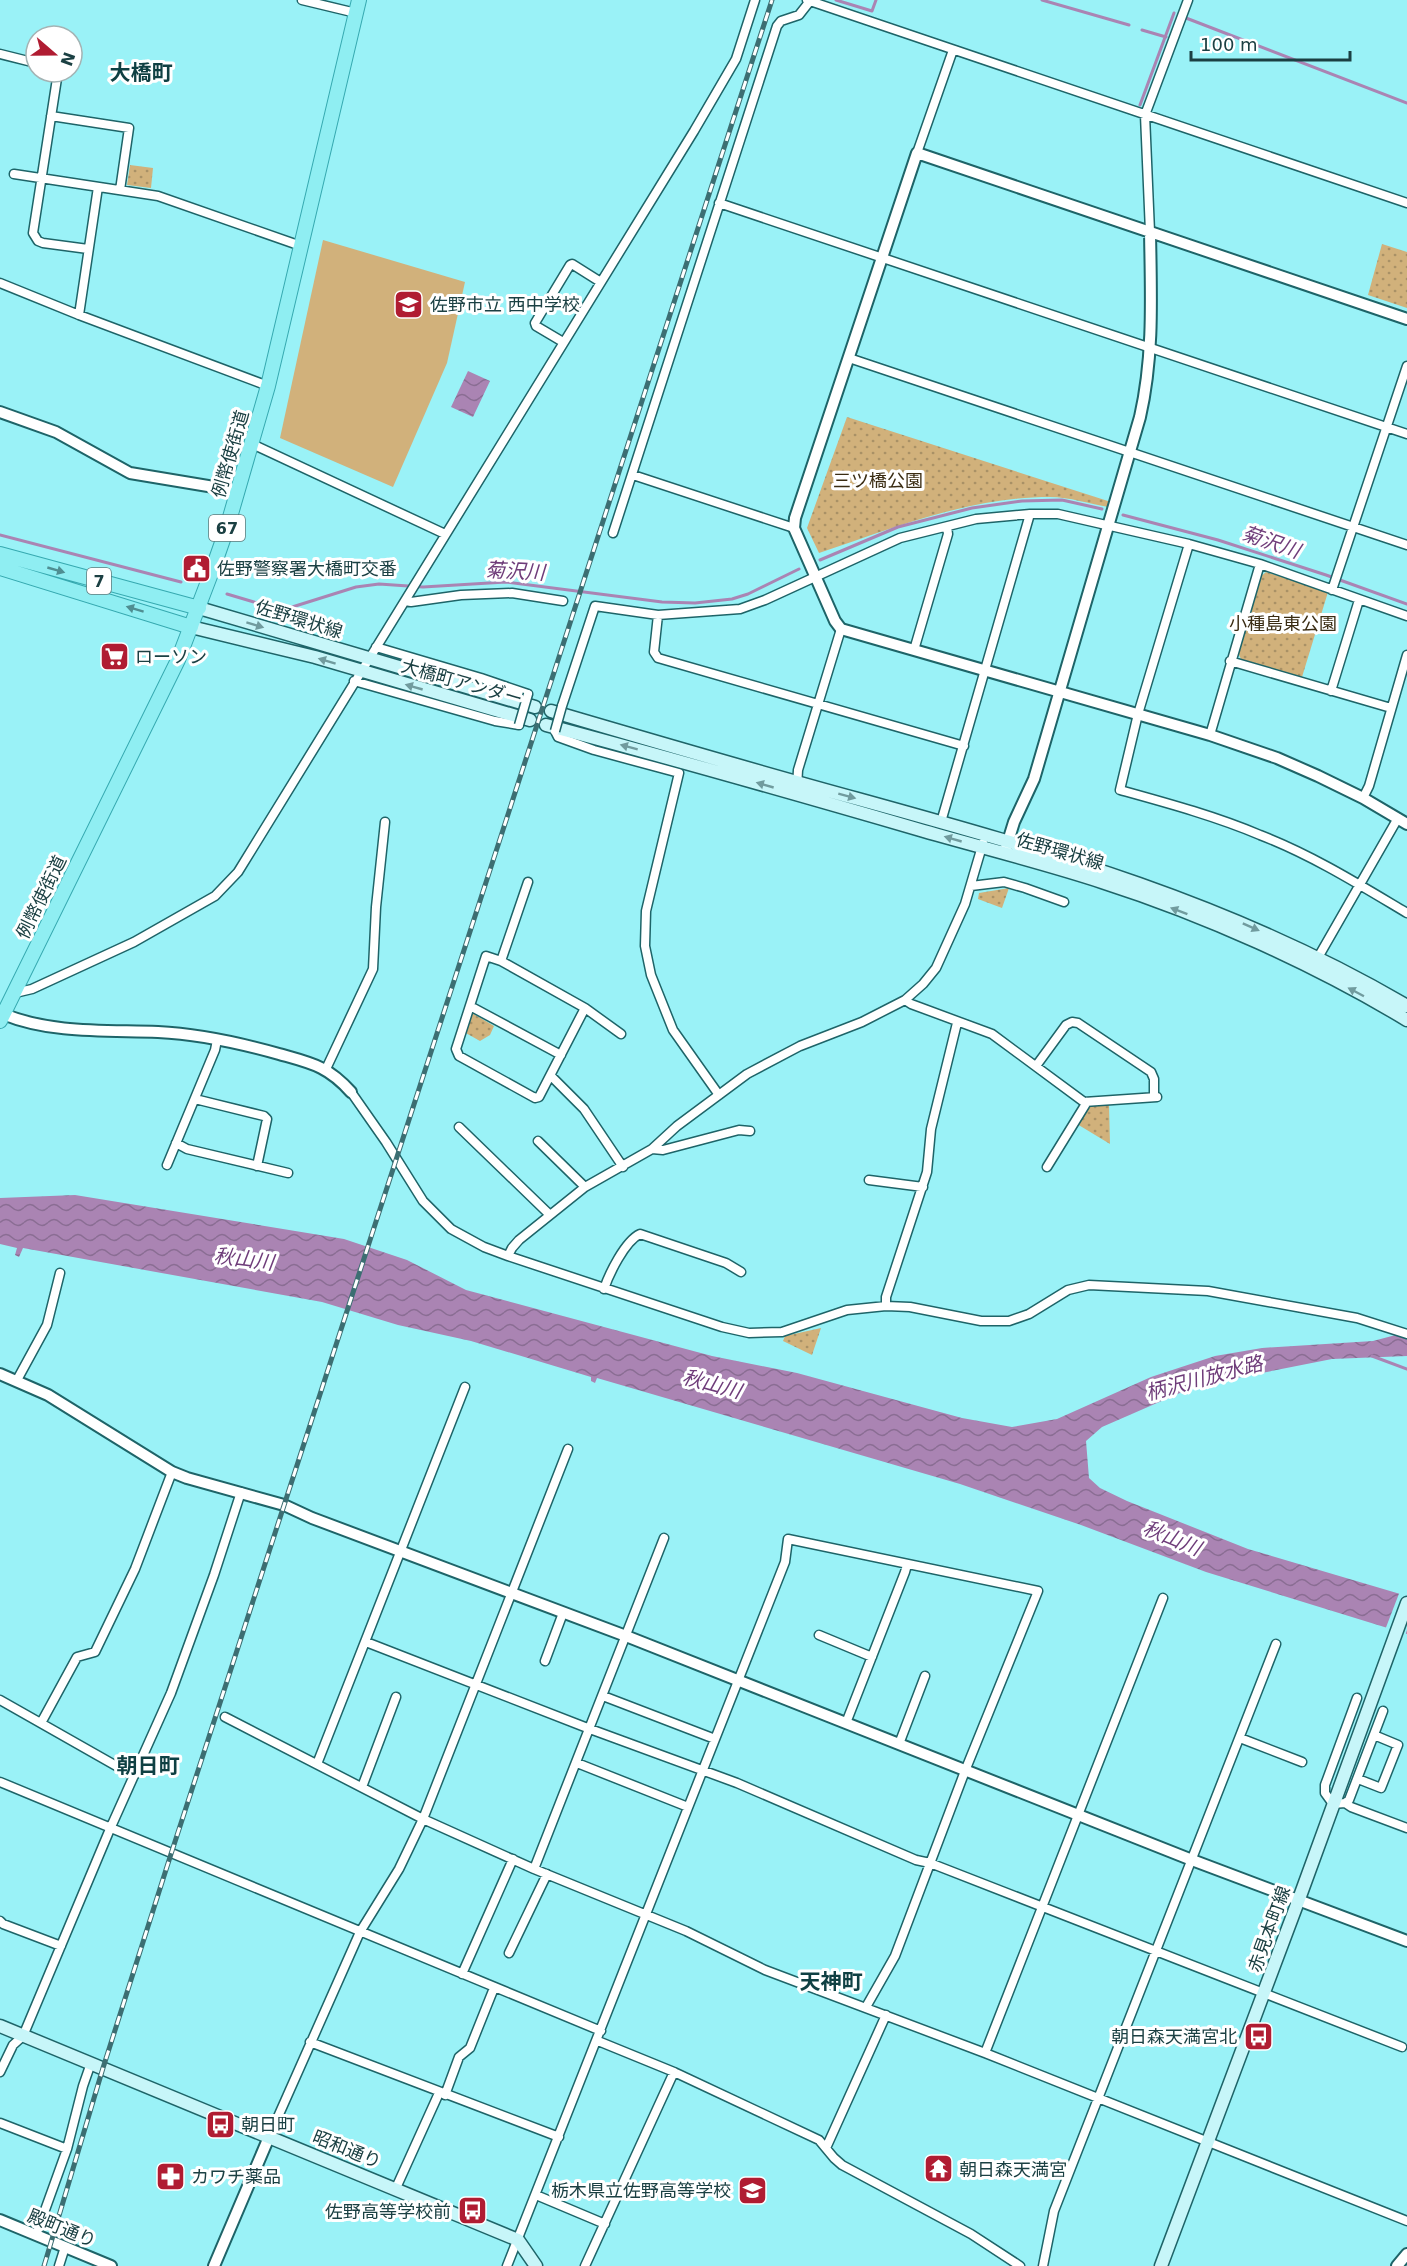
<svg xmlns="http://www.w3.org/2000/svg" width="1407" height="2266" font-family="'DejaVu Sans','Noto Sans JP',sans-serif">
<style>
.park{fill:url(#park-dots)}
.pitch{fill:#d1b17b}
.water{fill:url(#water-waves)}
.pier{fill:#9af2f7}
.lines{fill:none;stroke-linecap:round;stroke-linejoin:round}
.stream{stroke:#aa84b3;stroke-width:3}
.minor-casing{stroke:#1e6468;stroke-width:11}
.tertiary-casing{stroke:#1e6468;stroke-width:14}
.secondary-casing{stroke:#1e6468;stroke-width:15}
.primary-casing{stroke:#36a9b0;stroke-width:16}
.minor{stroke:#fff;stroke-width:8}
.tertiary{stroke:#fff;stroke-width:10}
.secondary{stroke:#c7f6f9;stroke-width:12}
.primary{stroke:#8feef2;stroke-width:14}
.rail-casing{stroke:#3c6e72;stroke-width:5}
.rail{stroke:#fff;stroke-width:3;stroke-dasharray:9;stroke-linecap:butt}
.minor-bridge-casing{stroke:#1e6468;stroke-width:11;stroke-linecap:butt}
.minor-bridge{stroke:#fff;stroke-width:8}
.oneway{fill:#4f8e92}
.oneway2{fill:#719b9e}
.labels{text-anchor:middle;dominant-baseline:central;stroke-width:6;stroke-linejoin:round;paint-order:stroke}
.shield{fill:#fff;stroke:#5f797b;stroke-width:1.5}
.shield-label{font-size:16px;font-weight:bold;fill:#1b4043}
.poi-label{font-size:18px;fill:#1b4043;stroke:#fff;text-anchor:start}
.street-label{font-size:18px;fill:#1b4043;stroke:#fff}
.park-label{font-size:18px;fill:#3a2c13;stroke:#fff}
.water-label{font-size:20px;font-style:italic;fill:#6f3d7a;stroke:#fff}
.quarter-label{font-size:21px;font-weight:bold;fill:#0f4043;stroke:#fff}
</style>
<defs>
<pattern id="park-dots" width="8" height="8" patternUnits="userSpaceOnUse" patternTransform="scale(1.5)"><rect width="8" height="8" fill="#d1b17b"/><path d="M2 2h.1M6 6h.1" fill="none" stroke="#a99166" stroke-width="1.8" stroke-linecap="round"/></pattern>
<pattern id="water-waves" width="16" height="10" patternUnits="userSpaceOnUse" patternTransform="scale(1.5)"><rect width="16" height="10" fill="#aa84b3"/><path d="M0 5q4-4 8 0t8 0" fill="none" stroke="#8a6d93"/></pattern>
</defs>
<rect width="100%" height="100%" fill="#9af2f7"/>
<path class="park" d="M 130,165 L 153,168 L 151,188 L 127,185 Z
M 1382,244 L 1407,252 L 1407,308 L 1368,295 Z
M 847,417 L 1111,502 L 1109,507 C 1090,504 1069,497 1050,497 C 969,497 894,528 819,553 L 807,528 Z
M 1266,572 L 1328,592 L 1302,677 L 1242,661 L 1238,653 L 1260,577 Z
M 1009,888 L 1002,908 L 978,899 L 979,893 Z
M 472,1013 L 494,1026 L 490,1035 L 480,1041 L 464,1032 Z
M 1109,1105 L 1110,1144 L 1077,1124 L 1090,1106 Z
M 821,1328 L 812,1355 L 783,1341 L 785,1336 Z"/>
<path class="pitch" d="M 323,240 L 465,282 L 447,363 L 393,487 L 280,438 Z"/>
<path class="water" d="M 468,371 L 490,381 L 473,417 L 451,407 Z
M 75,1195 L 344,1239 L 407,1260 L 466,1290 L 712,1356 L 797,1373 L 962,1418 L 1012,1427 L 1057,1419 L 1151,1377 L 1215,1356 L 1262,1348 L 1373,1341 L 1407,1332 L 1407,1356 L 1332,1359 L 1196,1386 L 1102,1427 L 1086,1441 L 1089,1478 L 1100,1488 L 1127,1501 L 1248,1549 L 1407,1596 L 1407,1634 L 1206,1572 L 1081,1525 L 960,1484 L 597,1378 L 595,1383 L 591,1381 L 591,1377 L 471,1341 L 398,1325 L 322,1302 L 23,1248 L 19,1257 L 15,1255 L 17,1248 L 0,1244 L 0,1198 Z"/>
<path class="pier" d="M 1400,1591 L 1407,1593 L 1407,1630 L 1405,1636 L 1385,1630 Z"/>
<g class="lines">
<path class="stream" d="M 836,0 L 872,11 L 876,0
M 1042,0 L 1129,25
M 1186,18 L 1407,103
M 1142,30 L 1166,37
M 1140,105 L 1174,13
M 1123,515 L 1218,540 L 1326,575 L 1407,604
M 0,535 L 181,582
M 820,560 L 898,527 L 972,508 L 1022,501 L 1062,500 L 1102,509
M 227,594 L 274,608 L 289,608 L 356,587 L 379,584 L 423,587 L 506,582 L 662,602 L 695,603 L 732,599 L 748,594 L 799,569
M 1372,1356 L 1407,1369"/>
<defs>
<path id="minor" d="M 302,0 L 356,13
M 807,0 L 1407,203
M 0,54 L 36,63
M 58,72 L 33,233 L 38,241 L 43,243 L 88,249
M 51,116 L 129,128 L 120,190
M 917,153 L 953,50
M 14,174 L 158,196 L 301,246
M 719,203 L 1407,434
M 1150,232 L 1145,115 L 1188,0
M 0,283 L 79,315 L 268,386
M 79,315 L 98,187
M 563,342 L 536,326 L 535,323 L 570,265 L 572,264 L 599,281
M 849,358 L 1407,545
M 252,444 L 445,534
M 633,475 L 794,528
M 613,533 L 777,26 L 781,21 L 799,15 L 810,1
M 1189,544 L 1138,714 L 1120,790 C 1167,803 1215,816 1260,835 C 1312,855 1360,885 1407,913
M 1332,590 L 1407,366
M 405,601 L 411,602 L 461,595 L 512,593 L 563,601
M 658,615 L 654,652 L 658,658 L 964,746
M 376,647 L 481,678 L 528,694
M 914,650 L 948,534 L 947,527
M 1230,661 L 1391,708
M 354,681 L 495,721 L 519,725
M 1331,691 L 1359,600
M 562,706 L 595,606 L 658,615 L 740,609 L 765,600 L 900,538 L 976,519 L 1030,514 L 1058,514 L 1189,544 L 1260,564 L 1407,616
M 555,731 L 558,737 L 594,750 L 679,773 L 646,911 L 645,946 L 651,975 L 673,1030 L 719,1095
M 1210,735 L 1260,564
M 797,787 L 798,770 L 841,629
M 1363,798 L 1369,786 L 1407,655
M 941,822 L 1030,514
M 971,886 L 1004,882 L 1025,888 L 1064,902
M 486,956 L 501,961 L 585,1008 L 539,1097 L 535,1098 L 459,1056 L 456,1049 Z
M 501,961 L 528,882
M 1316,961 L 1398,818
M 15,993 L 32,989 L 134,942 L 215,896 L 238,872 L 694,131 L 736,59 L 755,0
M 905,1000 L 911,1004 L 992,1034 L 1084,1102 L 1157,1097
M 470,1006 L 561,1055
M 585,1008 L 621,1034
M 1036,1066 L 1066,1025 L 1072,1022 L 1078,1023 L 1151,1072 L 1154,1079 L 1154,1097
M 326,1069 L 373,969 L 376,907 L 385,822
M 551,1076 L 584,1109 L 623,1167
M 351,1092 L 386,1142 L 423,1201 L 451,1229 L 484,1247 L 508,1256 L 722,1327 L 749,1333 L 782,1332 L 847,1310 L 886,1306 L 910,1307 L 981,1321 L 1009,1321 L 1029,1314 L 1068,1290 L 1089,1285 L 1208,1291 L 1357,1318 L 1407,1334
M 195,1099 L 264,1116 L 267,1119 L 257,1166
M 459,1127 L 550,1215
M 538,1141 L 585,1187
M 176,1143 L 187,1149 L 288,1173
M 652,1149 L 663,1150 L 739,1130 L 750,1131
M 167,1165 L 215,1050 L 217,1040
M 1047,1167 L 1087,1102
M 869,1180 L 923,1187
M 508,1256 L 512,1248 L 519,1240 L 585,1187 L 652,1149 L 677,1126 L 747,1074 L 800,1046 L 862,1022 L 905,1000 L 923,984 L 936,968 L 965,904 L 983,843
M 604,1289 C 609,1274 625,1241 640,1234 L 726,1263 L 741,1272
M 886,1306 L 886,1297 L 927,1172 L 931,1129 L 957,1023
M 17,1380 L 47,1325 L 60,1273
M 819,1635 L 872,1657
M 366,1642 L 590,1729 L 737,1783 L 916,1860 L 930,1863 L 1402,2047
M 545,1661 L 563,1613
M 603,1696 L 715,1739
M 1357,1698 L 1325,1785 L 1325,1793 L 1333,1804 L 1345,1803 L 1349,1800 L 1383,1711
M 0,1700 L 134,1776
M 225,1717 L 423,1819 L 534,1869 L 686,1931 L 765,1970 L 985,2053 L 1407,2221
M 41,1723 L 77,1657 L 95,1652 L 135,1569 L 172,1472
M 846,1723 L 905,1572 L 907,1565
M 1240,1738 L 1302,1762
M 899,1744 L 925,1676
M 577,1763 L 688,1807
M 317,1764 L 465,1387
M 1358,1779 L 1381,1788 L 1398,1745 L 1374,1735
M 0,1782 L 601,2031
M 362,1787 L 396,1697
M 1345,1803 L 1351,1807 L 1407,1828
M 534,1869 L 664,1538
M 0,1921 L 3,1924 L 61,1946
M 509,1953 L 547,1874
M 462,1974 L 513,1859
M 598,2041 L 674,2072 L 819,2140 L 834,2158 L 842,2165 L 971,2234 L 1020,2266
M 310,2042 L 559,2137
M 985,2053 L 1163,1598
M 0,2072 L 13,2045 L 23,2036 L 110,1829 L 171,1693 L 214,1575 L 241,1492
M 445,2095 L 459,2057 L 470,2048 L 494,1988
M 0,2123 L 67,2149
M 269,2137 L 360,1932 L 399,1869 L 423,1819 L 568,1449
M 826,2148 L 886,2015
M 396,2188 L 439,2093
M 536,2195 L 605,2224
M 36,2235 L 67,2149 L 83,2086 L 91,2063
M 59,2266 L 65,2247
M 507,2266 L 785,1562 L 788,1539 L 1038,1591 L 965,1771 L 895,1956 L 866,2007
M 585,2266 L 674,2072
M 1043,2266 L 1054,2211 L 1276,1644"/>
<path id="tertiary" d="M 1407,319 L 917,153 L 795,518 L 794,528 L 835,621 L 841,629 L 1210,735 L 1277,758 L 1318,776 L 1363,798 L 1407,824
M 0,412 L 56,432 L 130,473 L 238,491
M 1006,848 L 1014,822 L 1034,779 L 1140,417 C 1154,356 1151,295 1150,232
M 3,1014 C 52,1034 107,1030 158,1032 C 198,1034 240,1043 279,1054 C 311,1063 328,1066 351,1092
M 0,1374 L 48,1395 L 172,1472 L 187,1478 L 284,1505 L 312,1518 L 626,1636 L 1192,1860 L 1407,1941
M 0,2220 L 111,2266
M 214,2266 L 269,2137
M 1397,2266 L 1407,2254"/>
<path id="secondary" d="M 199,608 L 535,707
M 191,627 L 315,657 L 530,720
M 551,711 C 653,741 755,771 858,799 C 1050,852 1234,904 1407,1006
M 546,725 C 670,758 793,793 917,829 C 979,847 1041,862 1102,882 C 1205,915 1314,964 1407,1020
M 0,2026 L 518,2240 L 536,2266
M 1161,2266 L 1299,1899 L 1407,1603"/>
<path id="primary" d="M 0,554 L 199,608
M 0,568 L 191,627
M 0,1021 L 178,660 L 212,571 L 226,531 L 268,386 L 359,0"/>
</defs>
<use href="#minor" class="minor-casing"/>
<use href="#tertiary" class="tertiary-casing"/>
<use href="#secondary" class="secondary-casing"/>
<use href="#primary" class="primary-casing"/>
<use href="#minor" class="minor"/>
<use href="#tertiary" class="tertiary"/>
<use href="#secondary" class="secondary"/>
<use href="#primary" class="primary"/>
<defs>
<path id="rail" d="M 44,2266 L 103,2068 L 171,1854 L 772,0"/>
</defs>
<use href="#rail" class="rail-casing"/>
<use href="#rail" class="rail"/>
<defs>
<path id="minor-bridge" d="M 519,725 L 528,694
M 555,731 L 562,706"/>
</defs>
<use href="#minor-bridge" class="minor-bridge-casing"/>
<use href="#minor-bridge" class="minor-bridge"/>
</g>
<defs><path id="oneway-solid" d="M-6-.8H1V-3.2L6.5 0L1 3.2V.8H-6Z" transform="scale(1.5)"/></defs>
<g class="oneway">
<use href="#oneway-solid" transform="translate(56 570) rotate(16)"/>
<use href="#oneway-solid" transform="translate(135 609) rotate(-163)"/>
</g>
<g class="oneway2">
<use href="#oneway-solid" transform="translate(255 625) rotate(17)"/>
<use href="#oneway-solid" transform="translate(327 661) rotate(-163)"/>
<use href="#oneway-solid" transform="translate(414 687) rotate(-164)"/>
<use href="#oneway-solid" transform="translate(629 747) rotate(-165)"/>
<use href="#oneway-solid" transform="translate(765 785) rotate(-164)"/>
<use href="#oneway-solid" transform="translate(847 796) rotate(15)"/>
<use href="#oneway-solid" transform="translate(953 839) rotate(-164)"/>
<use href="#oneway-solid" transform="translate(1179 911) rotate(-159)"/>
<use href="#oneway-solid" transform="translate(1251 927) rotate(24)"/>
<use href="#oneway-solid" transform="translate(1356 992) rotate(-152)"/>
</g>
<defs>
<symbol id="school-square" viewBox="-11 -11 22 22"><rect x="-9" y="-9" width="18" height="18" rx="4" fill="#b01c32" stroke="#fff"/><path d="M0-5L7-2L0 1L-7-2ZM-4 1L0 2.5L4 1V4Q0 6-4 4Z" fill="#fff"/></symbol>
<symbol id="civic-square" viewBox="-11 -11 22 22"><rect x="-9" y="-9" width="18" height="18" rx="4" fill="#b01c32" stroke="#fff"/><path d="M-.6-6.5H3V-4.5H.6V-3L4-1V1h2V6H-6V1h2V-1L-.6-3ZM-1.2 2.5V6h2.4V2.5Z" fill="#fff"/></symbol>
<symbol id="supermarket-square" viewBox="-11 -11 22 22"><rect x="-9" y="-9" width="18" height="18" rx="4" fill="#b01c32" stroke="#fff"/><path d="M-6-5.5h2.5l.6 2H6L4.5 2H-2.5L-4.4-4H-6ZM-1.5 3.2a1.3 1.3 0 1 0 .1 0ZM3 3.2a1.3 1.3 0 1 0 .1 0Z" fill="#fff"/></symbol>
<symbol id="bus-square" viewBox="-11 -11 22 22"><rect x="-9" y="-9" width="18" height="18" rx="4" fill="#b01c32" stroke="#fff"/><path d="M-5-6H5V4H4V6H2V4H-2V6H-4V4H-5ZM-3.5-4V0h7V-4ZM-3.5 1.2v1.5H-2V1.2ZM2 1.2v1.5H3.5V1.2Z" fill="#fff"/></symbol>
<symbol id="temple-square" viewBox="-11 -11 22 22"><rect x="-9" y="-9" width="18" height="18" rx="4" fill="#b01c32" stroke="#fff"/><path d="M0-6L5-2H3V0L6.5 2.5H4V6H1.5V3h-3V6H-4V2.5H-6.5L-3 0V-2H-5Z" fill="#fff"/></symbol>
<symbol id="pharmacy-square" viewBox="-11 -11 22 22"><rect x="-9" y="-9" width="18" height="18" rx="4" fill="#b01c32" stroke="#fff"/><path d="M-2-6h4v4h4v4h-4v4h-4v-4h-4v-4h4Z" fill="#fff"/></symbol>
</defs>
<g fill-rule="evenodd">
<use href="#school-square" x="392" y="288" width="33" height="33"/>
<use href="#civic-square" x="180" y="552" width="33" height="33"/>
<use href="#supermarket-square" x="98" y="640" width="33" height="33"/>
<use href="#bus-square" x="1242" y="2020" width="33" height="33"/>
<use href="#bus-square" x="204" y="2108" width="33" height="33"/>
<use href="#temple-square" x="922" y="2152" width="33" height="33"/>
<use href="#pharmacy-square" x="154" y="2160" width="33" height="33"/>
<use href="#school-square" x="736" y="2174" width="33" height="33"/>
<use href="#bus-square" x="456" y="2194" width="33" height="33"/>
</g>
<g class="labels">
<g class="shield">
<rect x="209" y="515" width="36" height="26" rx="4.5"/>
<rect x="87" y="568" width="24" height="26" rx="4.5"/>
</g>
<g class="shield-label">
<text x="227" y="528">67</text>
<text x="99" y="581">7</text>
</g>
<g class="poi-label">
<text x="430" y="304">佐野市立 西中学校</text>
<text x="217" y="568">佐野警察署大橋町交番</text>
<text x="135" y="656">ローソン</text>
<text x="1237" y="2036" text-anchor="end">朝日森天満宮北</text>
<text x="241" y="2124">朝日町</text>
<text x="959" y="2169">朝日森天満宮</text>
<text x="191" y="2176">カワチ薬品</text>
<text x="731" y="2190" text-anchor="end">栃木県立佐野高等学校</text>
<text x="451" y="2211" text-anchor="end">佐野高等学校前</text>
</g>
<g class="street-label">
<text transform="translate(230 454) rotate(-74)">例幣使街道</text>
<text transform="translate(299 619) rotate(17)">佐野環状線</text>
<text transform="translate(462 682) rotate(16)">大橋町アンダー</text>
<text transform="translate(1060 851) rotate(16)">佐野環状線</text>
<text transform="translate(41 897) rotate(-64)">例幣使街道</text>
<text transform="translate(1269 1929) rotate(-70)">赤見本町線</text>
<text transform="translate(347 2149) rotate(22)">昭和通り</text>
<text transform="translate(62 2228) rotate(22)">殿町通り</text>
</g>
<g class="park-label">
<text x="878" y="480">三ツ橋公園</text>
<text x="1283" y="623">小種島東公園</text>
</g>
<g class="water-label">
<text transform="translate(1271 542) rotate(19)">菊沢川</text>
<text transform="translate(515 571) rotate(3)">菊沢川</text>
<text transform="translate(244 1259) rotate(7)">秋山川</text>
<text transform="translate(1204 1378) rotate(-15)">柄沢川放水路</text>
<text transform="translate(712 1384) rotate(15)">秋山川</text>
<text transform="translate(1172 1538) rotate(22)">秋山川</text>
</g>
<g class="quarter-label">
<text x="141" y="73">大橋町</text>
<text x="148" y="1766">朝日町</text>
<text x="831" y="1982">天神町</text>
</g>
</g>
<g transform="translate(54 54) rotate(110)"><circle r="28" fill="#ffffff" stroke="#a4b3b4" stroke-width="1.5"/>
<path d="M0-4.5L10 22L0 15L-10 22Z" fill="#b01c32"/>
<text y="-9" font-size="16" font-weight="bold" text-anchor="middle" fill="#1b4043">N</text>
</g>
<path d="M1191 51v9h159v-9" fill="none" stroke="#1b4043" stroke-width="3"/>
<text x="1200" y="51" font-size="18" fill="#1b4043" stroke="#ffffff" stroke-width="4.5" paint-order="stroke">100 m</text>
</svg>
